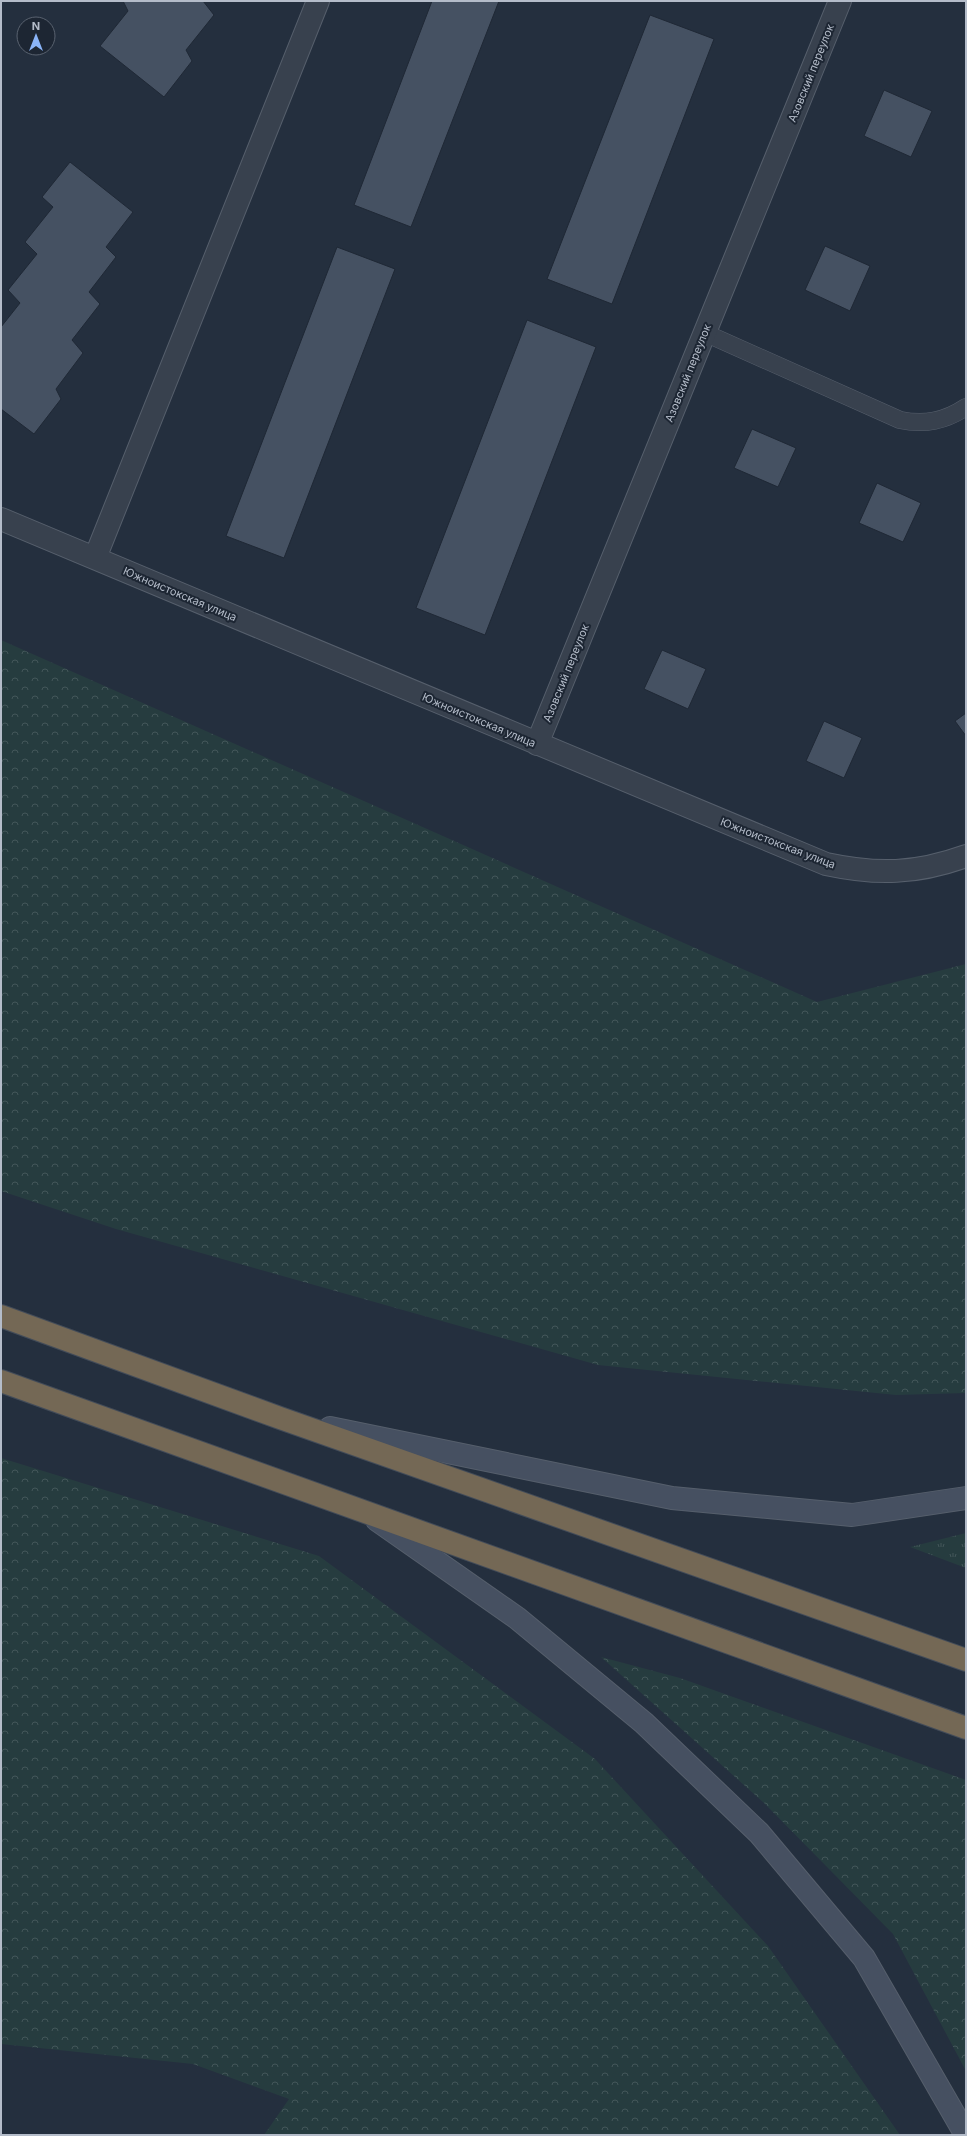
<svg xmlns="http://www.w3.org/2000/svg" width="967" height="2136" font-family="Inter,sans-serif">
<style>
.grass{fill:url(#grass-tufts)}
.forest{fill:url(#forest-crowns)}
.building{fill:#455162;stroke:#1f2835}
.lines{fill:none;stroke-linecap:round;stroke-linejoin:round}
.lane-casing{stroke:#565f6c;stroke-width:18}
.street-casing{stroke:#565f6c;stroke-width:24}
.secondary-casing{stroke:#565f6c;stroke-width:24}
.highway-casing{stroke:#434c59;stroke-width:24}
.lane{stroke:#38414e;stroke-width:17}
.street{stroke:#38414e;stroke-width:22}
.secondary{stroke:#465061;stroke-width:22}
.highway{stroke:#746855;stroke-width:22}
.labels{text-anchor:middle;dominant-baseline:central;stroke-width:4;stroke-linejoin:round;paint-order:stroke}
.street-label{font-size:11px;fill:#b4bcc9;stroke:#1d2633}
</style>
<defs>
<pattern id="grass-tufts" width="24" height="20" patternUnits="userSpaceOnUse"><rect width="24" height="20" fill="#263c3f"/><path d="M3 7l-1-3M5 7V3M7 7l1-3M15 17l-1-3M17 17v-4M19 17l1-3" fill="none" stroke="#435659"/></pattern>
<pattern id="forest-crowns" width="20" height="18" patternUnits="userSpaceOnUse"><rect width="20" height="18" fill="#263c3f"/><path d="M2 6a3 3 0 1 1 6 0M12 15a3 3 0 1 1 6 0" fill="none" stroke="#435659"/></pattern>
</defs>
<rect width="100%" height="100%" fill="#242f3e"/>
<path class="grass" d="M 966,1533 L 966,1568 L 910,1547 Z"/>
<path class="forest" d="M 1,640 L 817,1002 L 966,964 L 966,1393 L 896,1395 L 598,1365 L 116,1229 L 1,1191 Z
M 1,1458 L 319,1556 L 595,1759 L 768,1946 L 900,2135 L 264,2135 L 289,2099 L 193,2064 L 1,2044 Z
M 601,1657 L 680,1678 L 966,1780 L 966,2071 L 893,1934 L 764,1803 Z"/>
<path class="building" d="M 123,1 L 203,1 L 214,15 L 186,50 L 192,61 L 164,97 L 100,46 L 128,11 Z
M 432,1 L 499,1 L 411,227 L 354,205 Z
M 650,15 L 714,39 L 612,304 L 547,279 Z
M 884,90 L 932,111 L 911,157 L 864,136 Z
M 70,162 L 133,212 L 106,247 L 116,257 L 89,292 L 100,304 L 72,340 L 83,353 L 56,389 L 61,399 L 34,434 L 1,409 L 1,327 L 20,303 L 8,290 L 37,254 L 25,242 L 53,207 L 42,197 Z
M 825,246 L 870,266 L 850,311 L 805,290 Z
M 337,247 L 395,269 L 284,558 L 226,536 Z
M 527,320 L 596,347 L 485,635 L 416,608 Z
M 752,429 L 796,448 L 778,487 L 734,468 Z
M 877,483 L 921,503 L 903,542 L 859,523 Z
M 662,650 L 706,669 L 688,709 L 644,689 Z
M 966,713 L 966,736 L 955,721 Z
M 824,721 L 862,738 L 844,778 L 806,761 Z"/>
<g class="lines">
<defs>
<path id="lane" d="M 705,333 L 900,420 C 925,425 945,421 966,407"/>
<path id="street" d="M 1,519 L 826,864 C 877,875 916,874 966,856
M 95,558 L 318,1
M 537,744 L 840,1"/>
<path id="secondary" d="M 330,1428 L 672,1498 L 852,1515 L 966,1498
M 377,1520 L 517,1618 L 644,1723 L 759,1833 L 864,1958 L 966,2135"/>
<path id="highway" d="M 1,1316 L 280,1418 L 966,1660
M 1,1381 L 966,1728"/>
</defs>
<use href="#lane" class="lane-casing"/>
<use href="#street" class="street-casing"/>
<use href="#secondary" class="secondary-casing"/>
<use href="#highway" class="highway-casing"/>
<use href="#lane" class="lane"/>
<use href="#street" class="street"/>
<use href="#secondary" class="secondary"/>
<use href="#highway" class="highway"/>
</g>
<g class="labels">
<g class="street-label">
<text transform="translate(811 73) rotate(-68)">Азовский переулок</text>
<text transform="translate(688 373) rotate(-68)">Азовский переулок</text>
<text transform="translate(180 594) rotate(23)">Южноистокская улица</text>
<text transform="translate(566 673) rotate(-68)">Азовский переулок</text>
<text transform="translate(479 720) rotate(23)">Южноистокская улица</text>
<text transform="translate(778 843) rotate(21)">Южноистокская улица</text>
</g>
</g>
<rect width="967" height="2136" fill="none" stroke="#b4bcc9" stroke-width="4"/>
<g transform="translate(36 36)"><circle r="19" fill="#1d2633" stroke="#59626f"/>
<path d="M0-3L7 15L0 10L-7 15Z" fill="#8ab4f8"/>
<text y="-6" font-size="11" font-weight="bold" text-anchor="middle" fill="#b4bcc9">N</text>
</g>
</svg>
